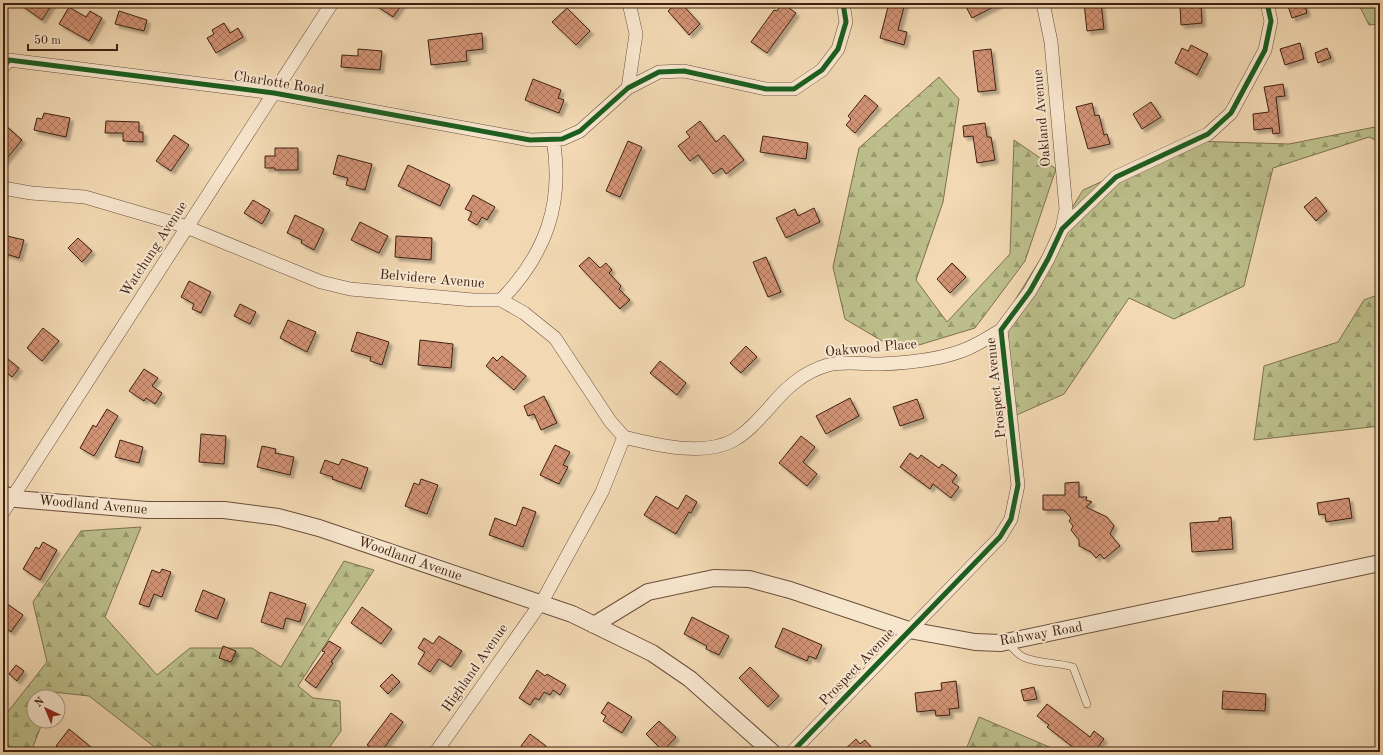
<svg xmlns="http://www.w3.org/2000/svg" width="1383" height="755" font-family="'Old Standard TT',serif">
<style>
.forest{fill:url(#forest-firs);stroke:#7e704f}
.building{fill:url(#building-cross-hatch);stroke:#3f2013;filter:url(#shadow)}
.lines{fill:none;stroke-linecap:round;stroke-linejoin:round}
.service-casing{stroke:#6c4e3b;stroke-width:8}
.minor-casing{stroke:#6c4e3b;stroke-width:14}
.tertiary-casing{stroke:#6c4e3b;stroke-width:18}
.service{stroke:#f7e6ce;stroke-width:7}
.minor{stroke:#f7e6ce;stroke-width:13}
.tertiary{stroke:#f7e6ce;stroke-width:16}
.cycleway-casing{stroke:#f7e6ce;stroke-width:8}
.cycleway{stroke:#1b5e20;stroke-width:5}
.labels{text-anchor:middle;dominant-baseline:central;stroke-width:4;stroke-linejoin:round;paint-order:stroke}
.street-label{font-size:14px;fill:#3f2013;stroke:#f7e6ce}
</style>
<defs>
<pattern id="forest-firs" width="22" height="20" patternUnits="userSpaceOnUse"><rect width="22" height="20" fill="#bcbf8b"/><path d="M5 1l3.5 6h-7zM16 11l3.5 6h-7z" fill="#9a9b70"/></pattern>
<pattern id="building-cross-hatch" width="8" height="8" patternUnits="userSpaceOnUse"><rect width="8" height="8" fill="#d29374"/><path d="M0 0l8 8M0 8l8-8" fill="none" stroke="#ac785e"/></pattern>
<filter id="shadow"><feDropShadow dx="3.5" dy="3.5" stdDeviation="1" flood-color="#0004"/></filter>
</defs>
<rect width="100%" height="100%" fill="#f2d9b3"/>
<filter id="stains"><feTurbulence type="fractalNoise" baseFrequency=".005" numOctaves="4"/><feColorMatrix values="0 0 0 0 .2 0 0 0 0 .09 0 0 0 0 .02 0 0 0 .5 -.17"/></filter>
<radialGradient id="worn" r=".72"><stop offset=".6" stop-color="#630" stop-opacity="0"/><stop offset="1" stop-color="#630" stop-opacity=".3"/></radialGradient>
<path class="forest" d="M 1358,3 L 1380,3 L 1380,24 L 1369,25 Z
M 939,77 L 959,99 L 943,202 L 916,280 L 947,322 L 1010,254 L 1014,140 L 1056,169 L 1025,261 L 975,328 L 899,351 L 845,319 L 833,267 L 859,148 Z
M 1380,126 L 1380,142 L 1369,137 L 1273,168 L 1244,286 L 1174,319 L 1129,298 L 1064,394 L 1010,418 L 993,336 L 1083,190 L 1191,141 L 1289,144 Z
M 1380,294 L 1380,426 L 1254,440 L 1264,366 L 1338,342 L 1364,300 Z
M 141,527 L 105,617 L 157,675 L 190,648 L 252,648 L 281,667 L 344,561 L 374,570 L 298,686 L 313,698 L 340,701 L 341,731 L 326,752 L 161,752 L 89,696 L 53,692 L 51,697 L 34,697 L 34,721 L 43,721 L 31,752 L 20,752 L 3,742 L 3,718 L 47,662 L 33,602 L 81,531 Z
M 979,717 L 1061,752 L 965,752 Z"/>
<path class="building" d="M 18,3 L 53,3 L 42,20 Z
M 372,3 L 403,3 L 393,17 Z
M 677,3 L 681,3 L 700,24 L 689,35 L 668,11 Z
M 782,3 L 796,13 L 767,53 L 751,42 L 774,10 L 777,11 Z
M 889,3 L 905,3 L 898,30 L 907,32 L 904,45 L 880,38 Z
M 964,3 L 1001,3 L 972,18 Z
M 1084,3 L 1101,3 L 1104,29 L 1087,31 Z
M 1287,3 L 1304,3 L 1307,13 L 1292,18 Z
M 1201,5 L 1202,23 L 1181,25 L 1180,7 Z
M 69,7 L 86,17 L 90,11 L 102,18 L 89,41 L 59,24 Z
M 567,8 L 590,31 L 576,45 L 552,22 Z
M 119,11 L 147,20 L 144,31 L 115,24 Z
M 224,23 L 230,33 L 238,28 L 243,37 L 216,53 L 207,38 L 214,34 L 212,30 Z
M 482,33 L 483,49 L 466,51 L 467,61 L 431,65 L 428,40 Z
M 1300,43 L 1304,59 L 1285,65 L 1280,49 Z
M 1191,45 L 1208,54 L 1197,75 L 1175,63 L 1182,48 L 1188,51 Z
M 1327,48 L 1331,58 L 1318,63 L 1315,53 Z
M 358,49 L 382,51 L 380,70 L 341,67 L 342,55 L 358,56 Z
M 991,49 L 996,90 L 978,92 L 973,51 Z
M 533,79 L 561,90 L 558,98 L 564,100 L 559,113 L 525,100 Z
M 1283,84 L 1285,96 L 1276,97 L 1280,133 L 1273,134 L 1272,128 L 1254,130 L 1253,114 L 1269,112 L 1264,87 Z
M 865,95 L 878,106 L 855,133 L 846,125 L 851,119 L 848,116 Z
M 1151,102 L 1161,117 L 1142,129 L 1133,114 Z
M 1092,103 L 1095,116 L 1099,115 L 1104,135 L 1107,134 L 1110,144 L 1088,149 L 1076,107 Z
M 44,113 L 70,118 L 66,137 L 34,130 L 37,118 L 42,119 Z
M 106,121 L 139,122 L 139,132 L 143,132 L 143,142 L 123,141 L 123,133 L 105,133 Z
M 700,121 L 716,142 L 724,135 L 744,160 L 726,174 L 722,168 L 713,174 L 698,155 L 690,161 L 678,146 L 690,137 L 686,132 Z
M 3,123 L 22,140 L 3,163 Z
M 985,123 L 987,137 L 991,137 L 995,160 L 977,163 L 973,136 L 964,137 L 963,126 Z
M 174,135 L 189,145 L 171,171 L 156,161 Z
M 763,136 L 808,143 L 806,159 L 760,152 Z
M 628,141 L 642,147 L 620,197 L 606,191 Z
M 275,148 L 298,148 L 298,170 L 275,170 L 275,168 L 265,168 L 265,156 L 275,156 Z
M 338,155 L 372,164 L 365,190 L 346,185 L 348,178 L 333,174 Z
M 408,165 L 450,185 L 440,206 L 398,186 Z
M 473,195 L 495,207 L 487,220 L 482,217 L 477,225 L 468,220 L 472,212 L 465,209 Z
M 1316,197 L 1327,211 L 1316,221 L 1304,207 Z
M 253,200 L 270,210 L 262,224 L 244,213 Z
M 814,208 L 820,222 L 786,238 L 776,218 L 795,209 L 798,216 Z
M 295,215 L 324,229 L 314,250 L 301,243 L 302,240 L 287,233 Z
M 360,222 L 388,236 L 379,253 L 351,240 Z
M 3,235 L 24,240 L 19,258 L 3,253 Z
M 396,236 L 432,238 L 431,260 L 395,257 Z
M 78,238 L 92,251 L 82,262 L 68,248 Z
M 589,257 L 600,268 L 606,263 L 612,270 L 609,273 L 621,286 L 619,289 L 630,300 L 620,309 L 579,266 Z
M 766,257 L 781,292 L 768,297 L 753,262 Z
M 952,263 L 966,277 L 950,293 L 937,279 Z
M 189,281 L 211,292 L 201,313 L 192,309 L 194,304 L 181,297 Z
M 240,304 L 256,312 L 250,324 L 234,316 Z
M 288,320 L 316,332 L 307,352 L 280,338 Z
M 43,328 L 59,341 L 42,361 L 27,348 Z
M 357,332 L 389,342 L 382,365 L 370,361 L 371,357 L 351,351 Z
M 420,340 L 453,344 L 451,368 L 418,365 Z
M 746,346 L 757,357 L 741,373 L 730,363 Z
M 502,356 L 526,376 L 514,390 L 486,366 L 493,357 L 497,361 Z
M 8,359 L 19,368 L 12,377 L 3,370 L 3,365 Z
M 660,361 L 686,383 L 677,395 L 650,373 Z
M 144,369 L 158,378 L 152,386 L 162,393 L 155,404 L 146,398 L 144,401 L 129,391 Z
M 544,396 L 557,423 L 541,430 L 534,414 L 528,416 L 524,406 Z
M 850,398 L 859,416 L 826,434 L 816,416 Z
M 917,399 L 924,418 L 900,426 L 893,407 Z
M 107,409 L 118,416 L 94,456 L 80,448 L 93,425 L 96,427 Z
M 201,434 L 226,436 L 224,464 L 199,462 Z
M 801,436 L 815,447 L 803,462 L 817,474 L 807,486 L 779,463 Z
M 120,440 L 143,447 L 139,463 L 115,457 Z
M 555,445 L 570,452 L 563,465 L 568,467 L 559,484 L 540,475 Z
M 262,446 L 276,449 L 275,453 L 294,457 L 290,475 L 257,467 Z
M 910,453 L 918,459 L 921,455 L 939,468 L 942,464 L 957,475 L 952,482 L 959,487 L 951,498 L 933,484 L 930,489 L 900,467 Z
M 342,459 L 368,468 L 361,489 L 332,479 L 333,477 L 320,473 L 325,460 L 339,465 Z
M 421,479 L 438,485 L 427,514 L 405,506 L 414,483 L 419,485 Z
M 1079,482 L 1079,497 L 1087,497 L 1086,500 L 1092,502 L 1086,507 L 1107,517 L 1114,526 L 1110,534 L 1120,546 L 1104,559 L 1100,554 L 1096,558 L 1091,552 L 1079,546 L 1079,540 L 1071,530 L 1073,526 L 1069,521 L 1071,518 L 1064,510 L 1043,510 L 1043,495 L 1065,495 L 1065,483 Z
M 686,495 L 697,502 L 691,513 L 689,512 L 676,534 L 644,515 L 656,496 L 678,509 Z
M 1349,498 L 1352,518 L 1326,522 L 1325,514 L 1319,515 L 1317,503 Z
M 523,507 L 536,512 L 523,547 L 489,535 L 495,518 L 516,526 Z
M 1231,517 L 1233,549 L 1192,552 L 1190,523 L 1219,521 L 1219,518 Z
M 43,542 L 57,550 L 40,580 L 23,569 L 36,547 L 39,549 Z
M 162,569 L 171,572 L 162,597 L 154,594 L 149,607 L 139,604 L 152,570 L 160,573 Z
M 203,590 L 225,599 L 217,619 L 195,611 Z
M 270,592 L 306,604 L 300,622 L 286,618 L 283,629 L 261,622 Z
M 3,601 L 23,615 L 11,632 L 3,626 Z
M 362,607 L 392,629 L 381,644 L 351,623 Z
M 692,617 L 729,636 L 719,655 L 706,649 L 707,646 L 684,634 Z
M 783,628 L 822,645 L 816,659 L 809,656 L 807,661 L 775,647 Z
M 439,636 L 462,651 L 451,667 L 439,659 L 430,672 L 418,664 L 425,652 L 418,648 L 424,638 L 433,644 Z
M 329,641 L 341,648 L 331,662 L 333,663 L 316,688 L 305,680 L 325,652 L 322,651 Z
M 223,646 L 236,651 L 231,662 L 219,658 Z
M 16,665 L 24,671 L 17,681 L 9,674 Z
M 750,667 L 779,696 L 768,707 L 739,678 Z
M 537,670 L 545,676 L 547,674 L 566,685 L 560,695 L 553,690 L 550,695 L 544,692 L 539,700 L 535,698 L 530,705 L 519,698 Z
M 392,674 L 400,682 L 388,694 L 380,686 Z
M 956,681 L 959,708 L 949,709 L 950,715 L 936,716 L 935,710 L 917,712 L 915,693 L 942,690 L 941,683 Z
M 1034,687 L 1037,699 L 1024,701 L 1021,690 Z
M 1223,691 L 1266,694 L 1265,711 L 1222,709 Z
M 608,702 L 632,717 L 622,733 L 603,721 L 606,716 L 601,713 Z
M 1047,704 L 1090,737 L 1094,731 L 1104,739 L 1094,752 L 1079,752 L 1047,727 L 1049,725 L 1037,716 Z
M 391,713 L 403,722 L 381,752 L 377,752 L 367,745 Z
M 659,721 L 676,737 L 663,751 L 646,734 Z
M 69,729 L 97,752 L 63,752 L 56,746 Z
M 530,734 L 546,746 L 542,752 L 529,752 L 521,746 Z
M 856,739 L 860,744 L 865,740 L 872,748 L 868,752 L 842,752 Z"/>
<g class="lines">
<defs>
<path id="service" d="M 1007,642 C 1012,647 1017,654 1023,657 C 1039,664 1057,662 1073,667 L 1087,704"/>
<path id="minor" d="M 1043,3 L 1051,42 L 1066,209 L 1062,229
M 3,67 L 9,60 L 274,93 L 530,140 L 562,139 L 580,131 L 628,88 L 659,72 L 684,71 L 766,89 L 794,89 L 822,70 L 838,49 L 846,22 L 843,3
M 628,88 L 636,34 L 629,3
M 3,188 L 31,193 L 85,197 L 184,226 L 321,282 L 350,289 L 473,300 L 501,300 L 524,313 L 555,338 L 610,421 L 624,437
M 501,300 C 546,254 564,203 553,139
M 624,437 C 655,445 704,457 734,440 C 748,432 759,419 770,407 C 786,388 803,372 828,365 C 844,361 863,364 880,364 C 909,363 942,360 969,348 C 980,343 991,336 1001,330
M 3,512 L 332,3
M 436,752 L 543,600 L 602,492 L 624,437
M 792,752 L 1000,537 L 1011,519 L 1018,485 L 1001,330 L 1030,291 L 1048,259 L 1062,229 L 1116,177 L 1208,134 L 1231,113 L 1265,50 L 1271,21 L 1267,3"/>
<path id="tertiary" d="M 3,494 L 16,499 L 147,510 L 224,510 L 278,517 L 319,528 L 572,614 L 652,653 L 690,679 L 772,752
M 594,625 L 648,592 L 714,578 L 749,579 L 790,590 L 909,630 L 975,642 L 1001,643 L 1380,563"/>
</defs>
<use href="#service" class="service-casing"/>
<use href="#minor" class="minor-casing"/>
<use href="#tertiary" class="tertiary-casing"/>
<use href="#service" class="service"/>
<use href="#minor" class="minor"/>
<use href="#tertiary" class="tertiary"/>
<defs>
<path id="cycleway" d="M 3,67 L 9,60 L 274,93 L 530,140 L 562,139 L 580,131 L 628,88 L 659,72 L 684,71 L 766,89 L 794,89 L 822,70 L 838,49 L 846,22 L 843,3
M 792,752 L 1000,537 L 1011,519 L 1018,485 L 1001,330 L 1030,291 L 1048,259 L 1062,229 L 1116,177 L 1208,134 L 1231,113 L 1265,50 L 1271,21 L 1267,3"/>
</defs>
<use href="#cycleway" class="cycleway-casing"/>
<use href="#cycleway" class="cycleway"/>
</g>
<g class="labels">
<g class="street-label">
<text transform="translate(279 83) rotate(9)">Charlotte Road</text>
<text transform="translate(1042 118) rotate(-95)">Oakland Avenue</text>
<text transform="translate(154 249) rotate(-57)">Watchung Avenue</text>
<text transform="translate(432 279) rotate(5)">Belvidere Avenue</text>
<text transform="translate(871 348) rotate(-5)">Oakwood Place</text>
<text transform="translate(996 388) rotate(-96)">Prospect Avenue</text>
<text transform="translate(93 505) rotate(5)">Woodland Avenue</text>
<text transform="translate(410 559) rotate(19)">Woodland Avenue</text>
<text transform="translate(1041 634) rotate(-10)">Rahway Road</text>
<text transform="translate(857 667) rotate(-46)">Prospect Avenue</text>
<text transform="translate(475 668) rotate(-55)">Highland Avenue</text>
</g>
</g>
<rect width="1383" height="755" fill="none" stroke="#f2d9b3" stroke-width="16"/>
<rect x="4" y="4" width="1375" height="747" fill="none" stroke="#3f2013" stroke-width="2"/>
<rect x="8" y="8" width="1367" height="739" fill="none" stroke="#3f2013"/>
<g transform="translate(46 709) rotate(316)"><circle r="19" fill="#f7e6ce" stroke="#ad9783"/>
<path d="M0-3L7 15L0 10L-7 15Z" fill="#8f2418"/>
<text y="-6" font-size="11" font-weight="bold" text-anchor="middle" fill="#3f2013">N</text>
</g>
<path d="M28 44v6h89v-6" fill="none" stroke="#3f2013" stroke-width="2"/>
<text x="34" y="44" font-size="12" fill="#3f2013" stroke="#f7e6ce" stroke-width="3" paint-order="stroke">50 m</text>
<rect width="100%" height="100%" filter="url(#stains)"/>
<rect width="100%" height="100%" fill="url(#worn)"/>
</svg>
